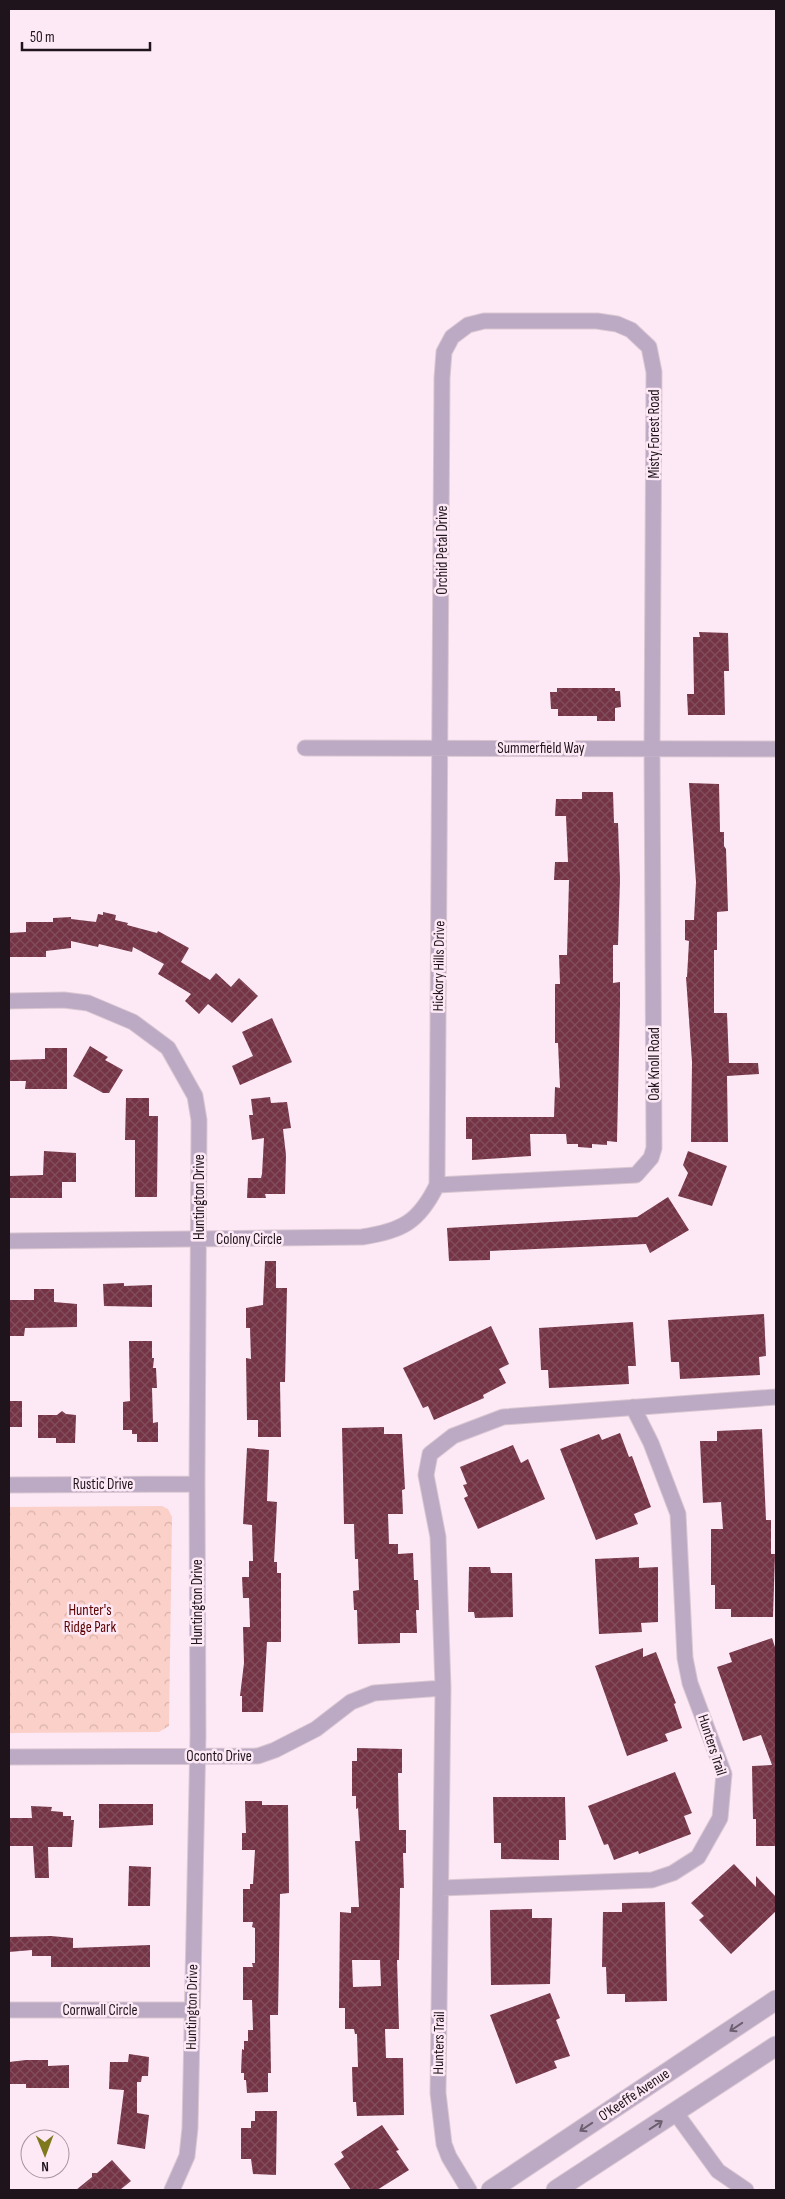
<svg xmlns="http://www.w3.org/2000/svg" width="785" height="2199" font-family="'Sofia Sans Condensed',sans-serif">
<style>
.park{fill:url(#park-crowns)}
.building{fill:url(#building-cross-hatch);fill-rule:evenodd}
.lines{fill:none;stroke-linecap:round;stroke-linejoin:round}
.minor-casing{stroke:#dac7d2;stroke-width:17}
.tertiary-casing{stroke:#dac7d2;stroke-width:21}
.minor{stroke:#bcaac4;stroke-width:15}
.tertiary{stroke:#bcaac4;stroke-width:19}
.oneway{stroke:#6e5f70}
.labels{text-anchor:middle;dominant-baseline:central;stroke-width:5;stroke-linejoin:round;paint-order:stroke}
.street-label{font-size:15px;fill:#20141c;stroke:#fde9f5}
.park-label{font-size:15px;fill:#5c0200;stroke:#fde9f5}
</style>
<defs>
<pattern id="park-crowns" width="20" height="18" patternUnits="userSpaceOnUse" patternTransform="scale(1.25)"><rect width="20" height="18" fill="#fbd0c8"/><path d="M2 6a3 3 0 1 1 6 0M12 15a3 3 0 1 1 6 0" fill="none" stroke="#d7b2ab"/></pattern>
<pattern id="building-cross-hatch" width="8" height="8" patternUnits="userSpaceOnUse" patternTransform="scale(1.25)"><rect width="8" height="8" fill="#743445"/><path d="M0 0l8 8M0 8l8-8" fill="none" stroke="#824e5d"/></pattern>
</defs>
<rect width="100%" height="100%" fill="#fde9f5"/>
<path class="park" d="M 162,1506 L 168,1509 L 172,1517 L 169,1726 L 159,1732 L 9,1733 L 9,1507 Z"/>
<path class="building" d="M 699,632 L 728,633 L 729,671 L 724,671 L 725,715 L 688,715 L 687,694 L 694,694 L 693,637 L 700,637 Z
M 557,688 L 615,688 L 615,691 L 620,691 L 621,707 L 615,708 L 615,721 L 597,721 L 597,716 L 558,716 L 558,709 L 551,709 L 550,692 L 557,692 Z
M 689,783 L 719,784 L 720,832 L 724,832 L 724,846 L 726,849 L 728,911 L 717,912 L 717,950 L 714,950 L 714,1013 L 727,1013 L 729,1063 L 758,1063 L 759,1074 L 727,1076 L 728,1142 L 691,1142 L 692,1062 L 686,977 L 687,977 L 689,941 L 685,940 L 685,920 L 694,920 L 696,882 Z
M 582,792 L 613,792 L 614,823 L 618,823 L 620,880 L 618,945 L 613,945 L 613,983 L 620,982 L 620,1004 L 617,1142 L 607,1141 L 607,1145 L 592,1144 L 592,1148 L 578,1147 L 578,1144 L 567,1144 L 566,1134 L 530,1134 L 531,1156 L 472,1160 L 472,1139 L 466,1139 L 466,1117 L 554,1117 L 555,1087 L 560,1088 L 558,1043 L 555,1043 L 555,984 L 560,984 L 559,955 L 567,955 L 569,880 L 554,880 L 555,862 L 568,862 L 566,816 L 555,816 L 556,799 L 582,799 Z
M 103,912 L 116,915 L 115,920 L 128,923 L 127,925 L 157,933 L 158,931 L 189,948 L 181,962 L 210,980 L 216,973 L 231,987 L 239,978 L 258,996 L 232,1023 L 208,1004 L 199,1014 L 185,1001 L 191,994 L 158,974 L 164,964 L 133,947 L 132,952 L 99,944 L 98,947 L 71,941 L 71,948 L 46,951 L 46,957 L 9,957 L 9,933 L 26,932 L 26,922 L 53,922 L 53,918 L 71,917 L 71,919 L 96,922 L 98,914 L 103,915 Z
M 272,1018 L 292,1062 L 240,1085 L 232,1066 L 253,1056 L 242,1032 Z
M 90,1046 L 108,1057 L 105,1060 L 123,1070 L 109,1093 L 103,1093 L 73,1076 Z
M 45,1048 L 67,1048 L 67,1089 L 25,1089 L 26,1081 L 9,1081 L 9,1060 L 45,1059 Z
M 270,1097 L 271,1103 L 287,1102 L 291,1128 L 283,1129 L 286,1155 L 285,1194 L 265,1194 L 266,1198 L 247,1198 L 248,1178 L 261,1178 L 262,1174 L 264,1138 L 252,1140 L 249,1115 L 253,1115 L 251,1099 Z
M 126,1098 L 149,1098 L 149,1116 L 158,1116 L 157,1197 L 135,1197 L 135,1140 L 125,1140 Z
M 44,1151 L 76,1153 L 76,1182 L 62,1182 L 62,1198 L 9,1198 L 9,1176 L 43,1175 Z
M 688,1151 L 727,1166 L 712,1206 L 678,1196 L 688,1173 L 683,1165 Z
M 668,1197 L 689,1230 L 650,1253 L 646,1244 L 490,1251 L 490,1260 L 449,1261 L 447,1228 L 637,1217 Z
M 265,1261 L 276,1261 L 276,1288 L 287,1288 L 285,1382 L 280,1382 L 281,1437 L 258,1437 L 258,1420 L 247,1420 L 246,1358 L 251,1359 L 250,1328 L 246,1328 L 246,1308 L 263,1305 Z
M 124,1283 L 124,1286 L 152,1285 L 152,1307 L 104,1306 L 103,1284 Z
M 34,1289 L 54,1289 L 54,1302 L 77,1304 L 77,1327 L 25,1328 L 24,1336 L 9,1336 L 9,1300 L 34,1300 Z
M 764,1314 L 766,1356 L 759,1357 L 760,1375 L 680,1379 L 679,1362 L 671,1362 L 668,1320 Z
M 633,1322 L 636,1366 L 628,1366 L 629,1384 L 549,1388 L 548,1370 L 541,1370 L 539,1328 Z
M 491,1326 L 509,1364 L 499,1369 L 506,1383 L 483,1395 L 484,1398 L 434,1420 L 428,1406 L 423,1408 L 403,1368 Z
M 129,1341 L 152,1341 L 152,1358 L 154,1358 L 153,1368 L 156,1368 L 157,1388 L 152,1388 L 153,1423 L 158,1422 L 158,1442 L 137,1442 L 137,1434 L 132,1434 L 132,1430 L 123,1430 L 123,1402 L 130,1401 Z
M 9,1401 L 22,1401 L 22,1427 L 9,1427 Z
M 62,1411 L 66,1414 L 76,1415 L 75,1443 L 56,1443 L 56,1438 L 38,1438 L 38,1415 L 57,1415 Z
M 384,1427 L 384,1434 L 402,1434 L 405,1489 L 402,1490 L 403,1514 L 388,1514 L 389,1544 L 398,1544 L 398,1554 L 413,1553 L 414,1580 L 418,1580 L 419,1610 L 416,1610 L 417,1633 L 400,1633 L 400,1643 L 358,1644 L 357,1610 L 354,1610 L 353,1591 L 359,1590 L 358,1559 L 355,1559 L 354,1524 L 344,1524 L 342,1428 Z
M 762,1429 L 766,1520 L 771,1520 L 771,1554 L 775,1554 L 773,1617 L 731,1617 L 731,1609 L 715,1609 L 715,1585 L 711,1585 L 711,1529 L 723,1529 L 721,1502 L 703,1503 L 700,1441 L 717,1441 L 717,1431 Z
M 620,1433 L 629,1457 L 632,1456 L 651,1507 L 634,1514 L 638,1524 L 596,1540 L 560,1449 L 599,1434 L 602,1440 Z
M 513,1445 L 521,1463 L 528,1459 L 545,1499 L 478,1529 L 464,1498 L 468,1496 L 463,1485 L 467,1484 L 460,1467 Z
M 247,1448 L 269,1450 L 267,1501 L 277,1502 L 274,1562 L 277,1562 L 277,1573 L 281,1573 L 281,1642 L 267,1642 L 263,1712 L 242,1712 L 242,1696 L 240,1696 L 244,1663 L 243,1627 L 250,1627 L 249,1598 L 243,1598 L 242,1577 L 249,1577 L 249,1561 L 253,1561 L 252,1525 L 243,1524 Z
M 639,1557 L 639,1568 L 658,1567 L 658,1622 L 641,1623 L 642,1632 L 599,1634 L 595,1559 Z
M 469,1567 L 490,1567 L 491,1573 L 512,1573 L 513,1617 L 475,1618 L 474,1612 L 468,1612 Z
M 772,1638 L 776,1650 L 776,1846 L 756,1846 L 756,1819 L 753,1819 L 752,1766 L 772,1765 L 761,1735 L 743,1741 L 717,1667 L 732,1662 L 729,1653 Z
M 643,1648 L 643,1657 L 656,1652 L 676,1703 L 674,1704 L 682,1728 L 665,1734 L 668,1741 L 627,1756 L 595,1666 Z
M 357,1748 L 402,1749 L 402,1773 L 398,1773 L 399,1830 L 406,1830 L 406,1853 L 403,1853 L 404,1888 L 400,1888 L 399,1960 L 397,1960 L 399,2029 L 385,2029 L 386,2058 L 403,2058 L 404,2115 L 357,2116 L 356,2102 L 353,2102 L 352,2067 L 358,2067 L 357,2034 L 355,2034 L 354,2029 L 345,2029 L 345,2008 L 339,2008 L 340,1912 L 351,1913 L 351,1907 L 359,1907 L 355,1841 L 360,1841 L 358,1808 L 356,1809 L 356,1796 L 352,1796 L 352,1761 L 357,1761 ZM 352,1960 L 380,1960 L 381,1986 L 353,1987 Z
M 675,1772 L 692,1813 L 684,1816 L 691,1834 L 639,1854 L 638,1851 L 614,1860 L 608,1844 L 604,1845 L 588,1806 Z
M 493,1797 L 565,1797 L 566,1840 L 559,1840 L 559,1860 L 501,1859 L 501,1843 L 494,1843 Z
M 245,1801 L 262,1801 L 262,1805 L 288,1805 L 289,1893 L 280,1894 L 278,2015 L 270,2015 L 271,2073 L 268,2073 L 268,2092 L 247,2093 L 246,2080 L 244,2080 L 244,2073 L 241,2073 L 242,2049 L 244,2050 L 244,2041 L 248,2041 L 248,2030 L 253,2030 L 252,2000 L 243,2000 L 243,1967 L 253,1967 L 252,1963 L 255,1963 L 255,1928 L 252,1927 L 253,1922 L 243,1922 L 243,1889 L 250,1889 L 250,1884 L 253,1884 L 255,1850 L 242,1850 L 242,1833 L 246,1833 Z
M 99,1804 L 153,1804 L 153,1825 L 99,1828 Z
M 31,1806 L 52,1807 L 51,1811 L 63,1812 L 63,1816 L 71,1816 L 71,1820 L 74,1820 L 72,1847 L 48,1847 L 49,1878 L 35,1878 L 33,1846 L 9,1846 L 9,1818 L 32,1818 Z
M 734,1864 L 756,1887 L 756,1876 L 776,1897 L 776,1911 L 731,1954 L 699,1920 L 704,1916 L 691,1903 Z
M 129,1866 L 151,1867 L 150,1906 L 128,1906 Z
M 665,1902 L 667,2001 L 625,2002 L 625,1994 L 607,1994 L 606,1967 L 602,1967 L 603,1912 L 622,1912 L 622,1903 Z
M 532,1909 L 532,1918 L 552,1918 L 550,1984 L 491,1985 L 490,1910 Z
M 51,1936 L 73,1938 L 73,1948 L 150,1945 L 150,1967 L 51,1967 L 51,1956 L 32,1956 L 32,1950 L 9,1952 L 9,1937 Z
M 550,1993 L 560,2018 L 556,2020 L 570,2056 L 554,2061 L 557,2068 L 516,2084 L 490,2015 Z
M 129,2054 L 149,2057 L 148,2076 L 142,2076 L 141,2082 L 137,2082 L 137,2113 L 149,2115 L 145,2149 L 117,2144 L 124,2090 L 109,2089 L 110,2062 L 128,2062 Z
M 26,2060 L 48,2060 L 48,2066 L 69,2065 L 69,2088 L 26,2088 L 26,2084 L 9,2084 L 9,2062 Z
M 255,2111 L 277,2111 L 276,2175 L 253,2174 L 251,2159 L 241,2159 L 241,2128 L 251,2128 L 251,2121 L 255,2121 Z
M 382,2125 L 399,2150 L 396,2151 L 409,2170 L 377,2190 L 351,2190 L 334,2164 L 344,2157 L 341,2152 Z
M 112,2160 L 131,2181 L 120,2190 L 76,2190 L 92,2177 L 92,2173 L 97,2173 Z"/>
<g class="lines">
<defs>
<path id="minor" d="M 305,748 L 776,749
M 9,1001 L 64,1000 L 88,1003 L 133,1022 L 168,1048 L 195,1096 L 199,1120 L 197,1484 L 198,1736 L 190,2128 L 187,2156 L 172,2190
M 9,1241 L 362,1237 C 402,1231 419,1222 437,1185 L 442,378 L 444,352 L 452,337 L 468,325 L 484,321 L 597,321 L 617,324 L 631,330 L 649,347 L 654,372 L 652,748 L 654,1148 L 651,1158 L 636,1175 L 437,1185
M 9,1485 L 197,1484
M 9,1757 L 258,1756 L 275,1750 L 316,1729 L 351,1702 L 374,1693 L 443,1688
M 441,1888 L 652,1880 L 673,1873 L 698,1857 L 720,1818 L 724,1774 L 690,1683 L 685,1658 L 678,1514 L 651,1443 L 633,1407
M 9,2010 L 192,2010
M 675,2112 L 718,2171 L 746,2190
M 469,2190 L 449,2157 L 444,2144 L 438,2093 L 443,1688 L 438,1537 L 426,1475 L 430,1454 L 453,1436 L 503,1417 L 776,1397"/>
<path id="tertiary" d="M 491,2190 L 776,2000
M 556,2190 L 776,2046"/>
</defs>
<use href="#minor" class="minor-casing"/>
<use href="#tertiary" class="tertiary-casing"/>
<use href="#minor" class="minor"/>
<use href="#tertiary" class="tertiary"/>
</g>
<defs><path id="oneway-shaft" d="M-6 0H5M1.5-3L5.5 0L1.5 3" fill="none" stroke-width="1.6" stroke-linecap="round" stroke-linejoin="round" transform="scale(1.25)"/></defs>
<g class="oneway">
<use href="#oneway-shaft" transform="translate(736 2027) rotate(146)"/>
<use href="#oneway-shaft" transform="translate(656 2125) rotate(-33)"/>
<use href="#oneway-shaft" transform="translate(586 2127) rotate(146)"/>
</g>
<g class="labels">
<g class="street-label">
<text transform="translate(654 434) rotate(-90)">Misty Forest Road</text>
<text transform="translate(442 550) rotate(-90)">Orchid Petal Drive</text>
<text x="541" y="748">Summerfield Way</text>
<text transform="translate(439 966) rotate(-89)">Hickory Hills Drive</text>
<text transform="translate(654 1064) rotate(-90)">Oak Knoll Road</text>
<text transform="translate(199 1197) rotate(-90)">Huntington Drive</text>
<text x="249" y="1239">Colony Circle</text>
<text x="103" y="1484">Rustic Drive</text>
<text transform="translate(197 1602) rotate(-90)">Huntington Drive</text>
<text transform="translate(712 1745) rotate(72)">Hunters Trail</text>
<text x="219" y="1756">Oconto Drive</text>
<text transform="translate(192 2007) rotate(-89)">Huntington Drive</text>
<text x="100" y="2010">Cornwall Circle</text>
<text transform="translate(439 2043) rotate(-89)">Hunters Trail</text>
<text transform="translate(634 2095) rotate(-34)">O'Keeffe Avenue</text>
</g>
<g class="park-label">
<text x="90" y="1610">Hunter's<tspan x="90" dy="17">Ridge Park</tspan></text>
</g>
</g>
<rect width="785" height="2199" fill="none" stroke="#20141c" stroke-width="20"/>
<g transform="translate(45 2154) rotate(179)"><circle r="24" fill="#fde9f5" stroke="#a5949e"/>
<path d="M0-4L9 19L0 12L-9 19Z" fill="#7f781d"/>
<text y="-8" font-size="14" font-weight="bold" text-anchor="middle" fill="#20141c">N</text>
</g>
<path d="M22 42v8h128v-8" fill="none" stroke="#20141c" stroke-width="2.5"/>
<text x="30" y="42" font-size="15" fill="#20141c" stroke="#fde9f5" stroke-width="4" paint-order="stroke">50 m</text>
</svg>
